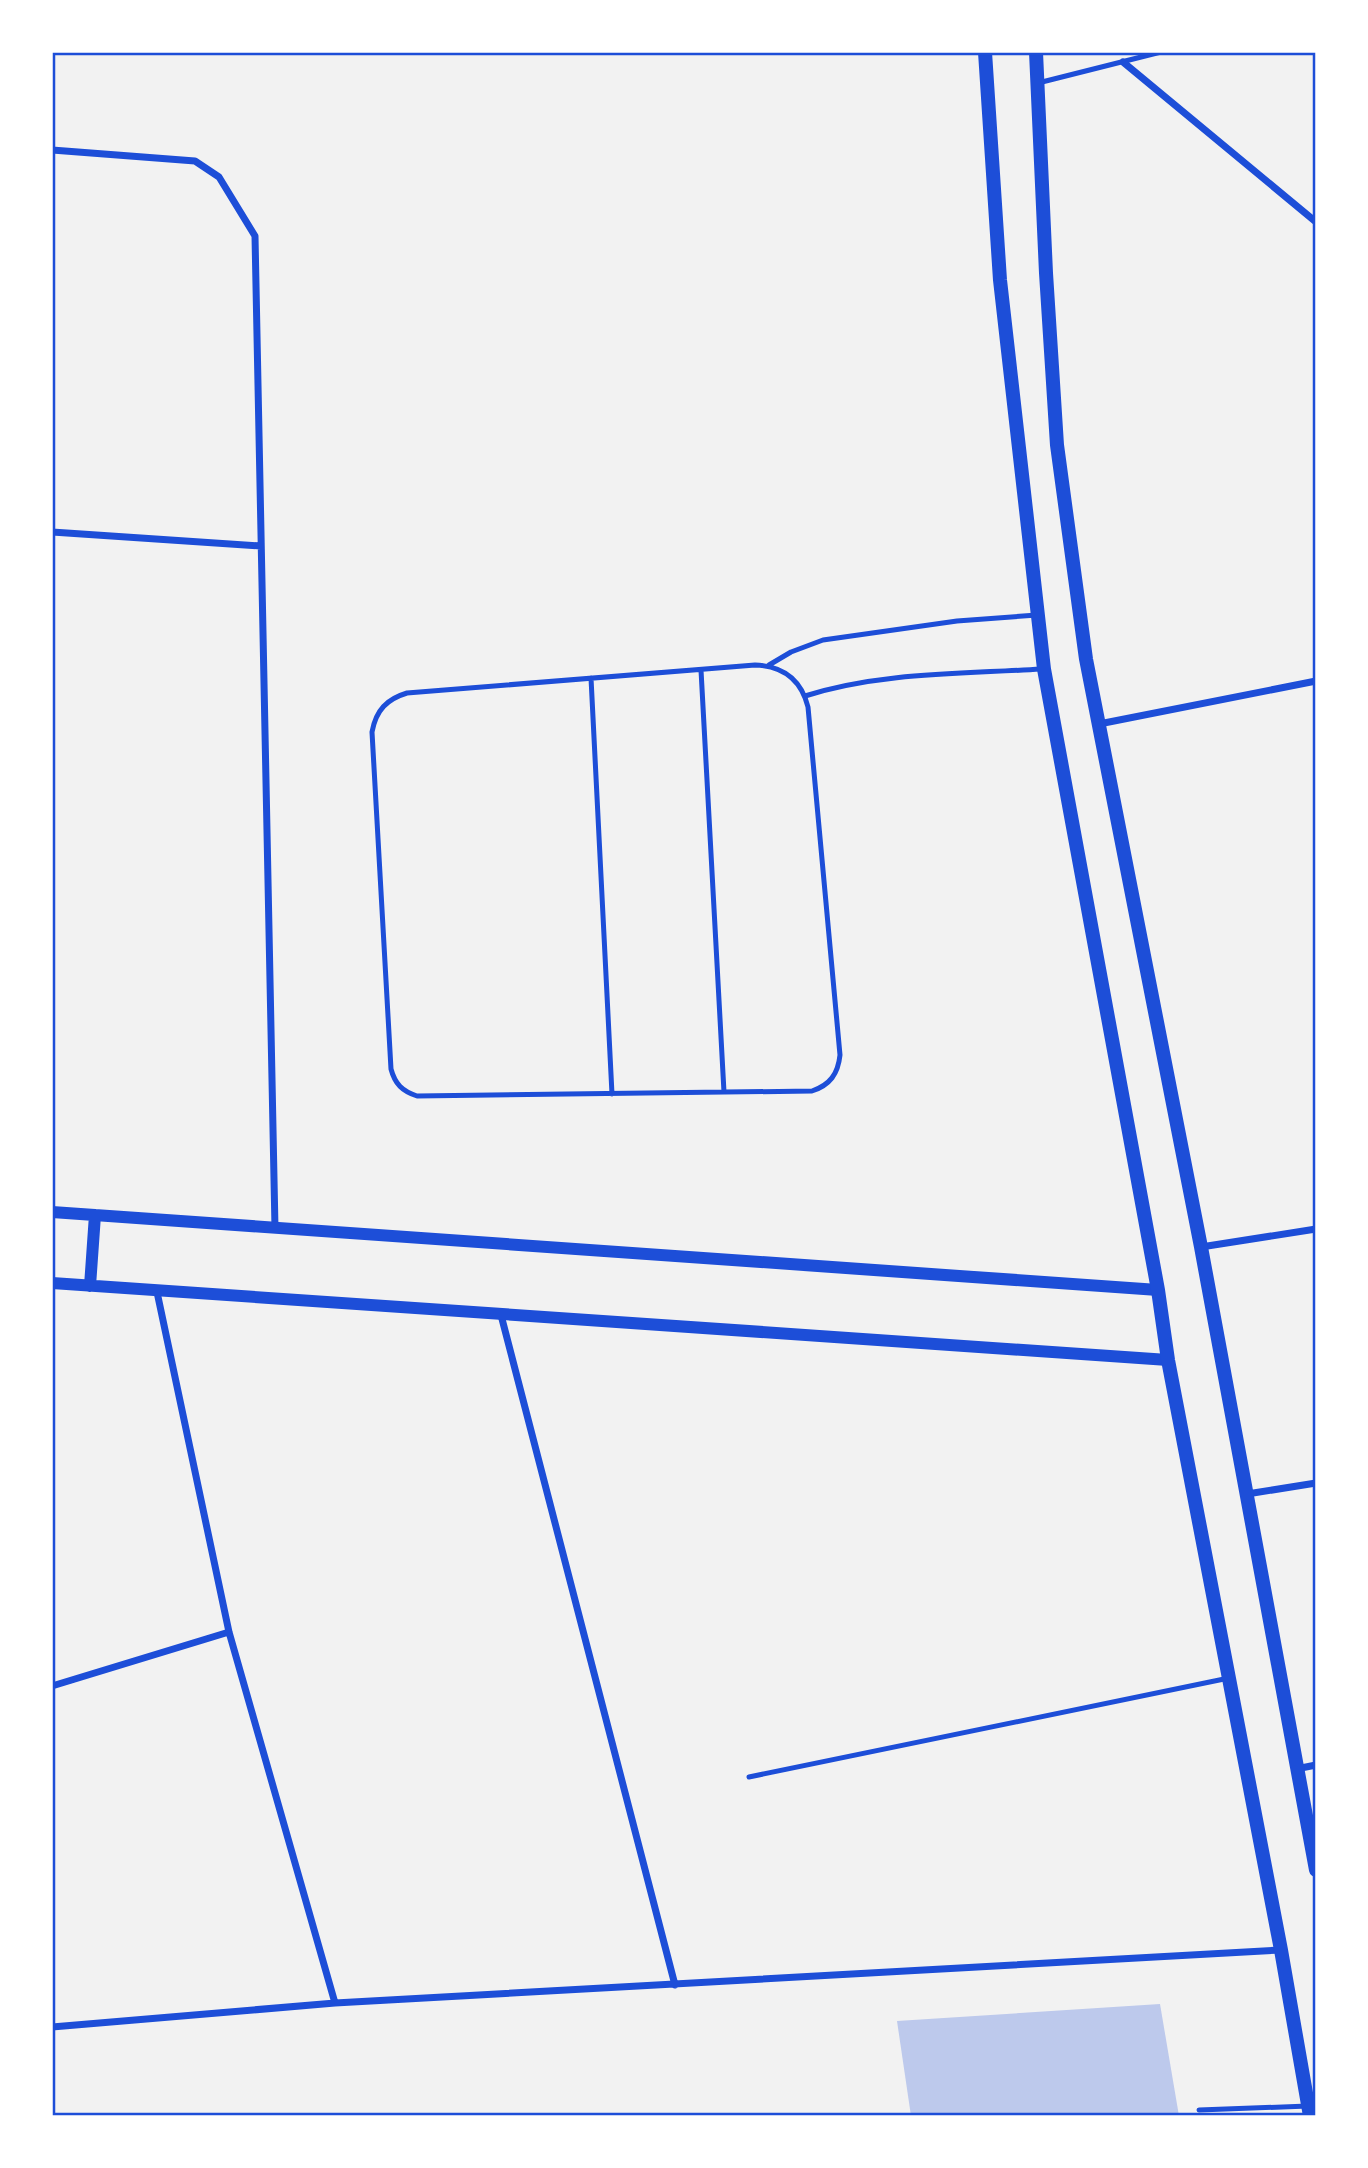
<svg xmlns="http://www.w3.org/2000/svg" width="1368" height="2168" font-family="Ubuntu,sans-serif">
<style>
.building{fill:#bdc9ec}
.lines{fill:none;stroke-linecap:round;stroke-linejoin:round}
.service{stroke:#1d4ed8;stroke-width:5}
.minor{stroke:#1d4ed8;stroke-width:7}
.tertiary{stroke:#1d4ed8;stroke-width:12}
.secondary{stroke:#1d4ed8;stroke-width:14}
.neatline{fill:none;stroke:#1d4ed8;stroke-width:2.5}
</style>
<rect width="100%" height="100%" fill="#f2f2f2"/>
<path class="building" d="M 1160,2004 L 1179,2116 L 911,2116 L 897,2021 Z"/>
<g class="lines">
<path class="service" d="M 1038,83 L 1161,52
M 755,665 C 782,666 801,679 808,707 L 840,1055 C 838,1074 830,1085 812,1091 L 417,1096 C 402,1091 395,1084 391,1069 L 372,732 C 376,710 387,699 407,693 Z
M 769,665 L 791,652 L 823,640 L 957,621 L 1037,615
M 701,670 L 724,1092
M 591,678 L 612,1094
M 805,696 C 881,672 963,674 1041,669
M 749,1777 L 1229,1678
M 1199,2110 L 1308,2106"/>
<path class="minor" d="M 1123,62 L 1316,222
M 52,150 L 195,161 L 219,177 L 255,236 L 275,1228
M 52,532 L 261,546
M 1099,724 L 1316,681
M 1201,1247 L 1316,1229
M 157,1292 L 229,1632 L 335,2003
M 501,1315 L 675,1985
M 1247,1494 L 1316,1483
M 52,1686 L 229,1632
M 1296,1769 L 1316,1765
M 52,2027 L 335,2003 L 1281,1950"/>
<path class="tertiary" d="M 52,1212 L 1158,1290
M 52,1283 L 1168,1360
M 90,1286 L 95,1215"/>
<path class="secondary" d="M 985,52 L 1000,280 L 1044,669 L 1158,1290 L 1168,1360 L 1281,1950 L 1310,2116
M 1036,52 L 1046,273 L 1057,445 L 1086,659 L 1201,1247 L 1316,1870"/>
</g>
<rect width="1368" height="2168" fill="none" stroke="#ffffff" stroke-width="108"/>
<rect x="54" y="54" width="1260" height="2060" class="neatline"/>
</svg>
